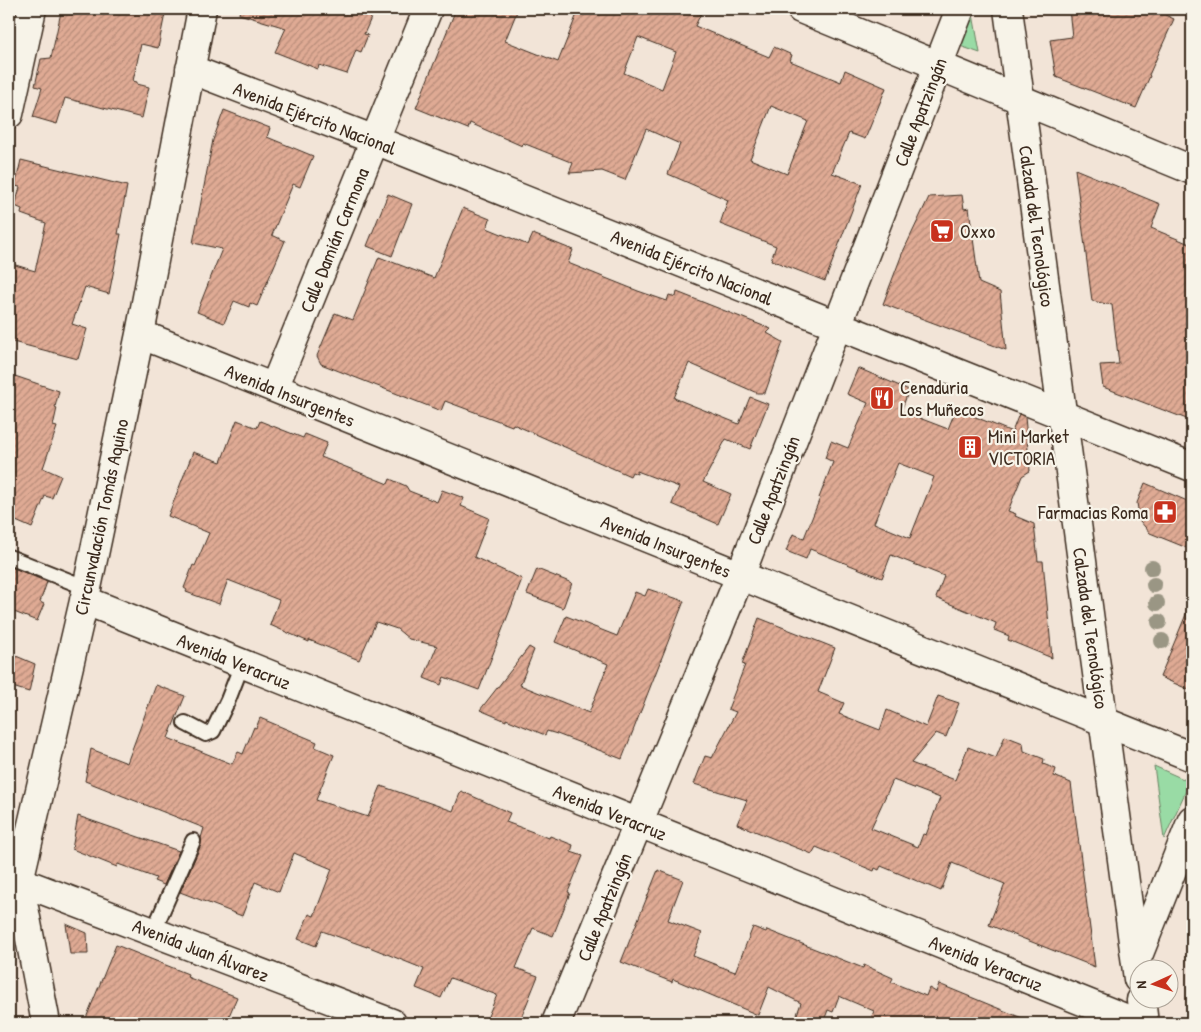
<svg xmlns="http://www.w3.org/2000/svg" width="1201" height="1032" font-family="'Patrick Hand',sans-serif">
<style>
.green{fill:#99dba5;stroke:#6a8262}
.building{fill:url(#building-hatch);stroke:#3b2a1e;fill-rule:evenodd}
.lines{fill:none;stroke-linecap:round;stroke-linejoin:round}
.lane-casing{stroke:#3b2a1e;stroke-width:18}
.street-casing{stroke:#3b2a1e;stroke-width:31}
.primary-casing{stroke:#3b2a1e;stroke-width:31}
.lane{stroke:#f7f3e8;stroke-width:14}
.street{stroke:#f7f3e8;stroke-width:28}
.primary{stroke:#f7f3e8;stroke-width:28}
.tree{fill:#9a9684}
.labels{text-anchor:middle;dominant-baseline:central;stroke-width:4.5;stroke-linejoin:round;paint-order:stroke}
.street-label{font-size:19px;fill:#3b2a1e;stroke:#f7f3e8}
.poi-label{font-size:19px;fill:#3b2a1e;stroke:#f7f3e8;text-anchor:start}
</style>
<defs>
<pattern id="building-hatch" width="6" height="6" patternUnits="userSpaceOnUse" patternTransform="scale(1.25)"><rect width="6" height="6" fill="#dfaa94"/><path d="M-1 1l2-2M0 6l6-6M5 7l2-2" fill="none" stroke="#b68b78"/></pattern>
</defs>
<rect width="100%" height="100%" fill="#f2e4d7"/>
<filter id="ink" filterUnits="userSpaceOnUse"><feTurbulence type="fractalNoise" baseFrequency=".02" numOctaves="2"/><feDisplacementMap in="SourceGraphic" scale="10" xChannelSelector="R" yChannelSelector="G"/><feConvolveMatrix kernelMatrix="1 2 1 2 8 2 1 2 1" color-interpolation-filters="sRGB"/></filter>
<g filter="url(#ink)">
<path class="green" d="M 973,14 L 980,53 L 960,46 Z
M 1154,766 L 1190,782 L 1164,839 Z"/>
<path class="building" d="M 86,9 L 166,9 L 158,48 L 141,44 L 133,81 L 137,82 L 137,84 L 149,87 L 142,118 L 65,98 L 57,124 L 33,117 L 42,88 L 35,86 L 41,59 L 51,58 L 61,12 L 75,15 L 75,12 L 83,13 L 83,11 L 85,12 Z
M 240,9 L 375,9 L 364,34 L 368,35 L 361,52 L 356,50 L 347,74 L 319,65 L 318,69 L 275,52 L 286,28 L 239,14 Z
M 456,9 L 518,9 L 505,41 L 558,62 L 579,9 L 703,9 L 695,26 L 769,57 L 774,47 L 792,55 L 790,61 L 841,82 L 845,70 L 886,88 L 865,139 L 849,133 L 832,173 L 862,184 L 825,281 L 771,260 L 776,246 L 720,224 L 728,200 L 668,174 L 680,144 L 646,129 L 625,180 L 602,171 L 569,173 L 573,163 L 523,143 L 522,146 L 470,123 L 468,129 L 416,108 ZM 638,37 L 676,52 L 662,89 L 624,73 ZM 771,106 L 808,121 L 787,174 L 750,159 Z
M 1069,9 L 1152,9 L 1174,19 L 1149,75 L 1150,76 L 1136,108 L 1056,77 L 1050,40 L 1072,37 Z
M 224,110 L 270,128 L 267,137 L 313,156 L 300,187 L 293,184 L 272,235 L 285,241 L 257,306 L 250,303 L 249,307 L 234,301 L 224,323 L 197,312 L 222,249 L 193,243 L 213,140 Z
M 21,160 L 127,186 L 118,234 L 121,234 L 109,294 L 85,287 L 72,324 L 87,329 L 78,359 L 9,341 L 9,263 L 35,271 L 46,223 L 21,214 L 22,209 L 15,206 L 20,187 L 15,186 Z
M 1075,169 L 1160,204 L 1151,228 L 1192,245 L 1192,421 L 1103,387 L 1100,365 L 1119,364 L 1112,305 L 1092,301 Z
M 388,194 L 412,204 L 392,256 L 367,246 Z
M 962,195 L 964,209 L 969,208 L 979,283 L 1000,292 L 1006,350 L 883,304 L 902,254 L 929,197 Z
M 463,208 L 490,219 L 487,228 L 528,245 L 533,234 L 573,250 L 568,263 L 638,291 L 667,301 L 669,295 L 676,297 L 677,292 L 771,329 L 767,333 L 783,342 L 765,393 L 757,393 L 689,363 L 674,398 L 739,424 L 750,397 L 768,404 L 750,449 L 726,439 L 703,482 L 731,494 L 718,524 L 672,504 L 679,487 L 637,471 L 637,474 L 632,472 L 630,476 L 513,424 L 512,426 L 445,401 L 441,411 L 321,364 L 317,356 L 335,313 L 353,320 L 379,257 L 434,278 Z
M 858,368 L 909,390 L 901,411 L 948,429 L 956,409 L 1012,432 L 1019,414 L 1025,417 L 1030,471 L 1022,476 L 1008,511 L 1016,514 L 1015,516 L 1034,524 L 1038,561 L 1043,561 L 1052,658 L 1008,640 L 1009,636 L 994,630 L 996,623 L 936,598 L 944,576 L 891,555 L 882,578 L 810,549 L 806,559 L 786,551 L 793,534 L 804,538 L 820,498 L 819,498 L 833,462 L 825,458 L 831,441 L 848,448 L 868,403 L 847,394 ZM 898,463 L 934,477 L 910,538 L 874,523 Z
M 9,374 L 59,391 L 55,407 L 57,408 L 53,426 L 57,427 L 43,468 L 61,476 L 52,498 L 45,496 L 32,528 L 9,518 Z
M 237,420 L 257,428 L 260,421 L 303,438 L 305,434 L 327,443 L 321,457 L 388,484 L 390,479 L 406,486 L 409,491 L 437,502 L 442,490 L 464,498 L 461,506 L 489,518 L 474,557 L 522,579 L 479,690 L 444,677 L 441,685 L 424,678 L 437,646 L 409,639 L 397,629 L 376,622 L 359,660 L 309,640 L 309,642 L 270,625 L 279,600 L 228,580 L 219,604 L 186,592 L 187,590 L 184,588 L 193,565 L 195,566 L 209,533 L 168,516 L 193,452 L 221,462 Z
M 1145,483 L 1192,503 L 1192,550 L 1150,533 L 1140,521 L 1137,503 Z
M 9,566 L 47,582 L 40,602 L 44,604 L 37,621 L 9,610 Z
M 537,569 L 572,583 L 563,608 L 527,594 Z
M 648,589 L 684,601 L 622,759 L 557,734 L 547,731 L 545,735 L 506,719 L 506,721 L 480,710 L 529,647 L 534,650 L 520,685 L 589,713 L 608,664 L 555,642 L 566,616 L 617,636 L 635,592 L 645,596 Z
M 1192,600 L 1192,691 L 1160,677 Z
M 759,618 L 835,648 L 818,692 L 844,703 L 839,714 L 880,730 L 887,710 L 926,727 L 938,696 L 959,703 L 946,737 L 936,733 L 911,763 L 955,780 L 968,747 L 996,758 L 1005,736 L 1023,743 L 1024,751 L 1044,759 L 1043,764 L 1056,769 L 1054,776 L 1071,783 L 1095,967 L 989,925 L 1005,884 L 952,863 L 941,891 L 881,866 L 879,870 L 875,868 L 874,871 L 816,847 L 812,854 L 737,824 L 747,800 L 694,784 L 705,756 L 712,758 L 736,712 L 728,709 L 745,665 L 742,664 ZM 893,780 L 940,798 L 926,835 L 923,834 L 918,847 L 871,828 Z
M 9,653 L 35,664 L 29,692 L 9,686 Z
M 156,685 L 185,696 L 168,738 L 232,764 L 238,752 L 243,754 L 254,727 L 256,728 L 260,718 L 317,742 L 315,747 L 334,755 L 316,800 L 368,817 L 381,786 L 453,811 L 461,791 L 510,813 L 506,822 L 549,838 L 550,836 L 573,845 L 571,852 L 583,856 L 568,892 L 570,893 L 553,936 L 533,928 L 516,968 L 538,976 L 519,1023 L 506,1023 L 488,1016 L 497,995 L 450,978 L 441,998 L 416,988 L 424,969 L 367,946 L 367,947 L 322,931 L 316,946 L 298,939 L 309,914 L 314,916 L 332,869 L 294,853 L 279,892 L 255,882 L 242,916 L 180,892 L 201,845 L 201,838 L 204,828 L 85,781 L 91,749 L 127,763 Z
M 78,816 L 179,851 L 164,885 L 154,881 L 156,878 L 118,864 L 117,867 L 72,849 Z
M 658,870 L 683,880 L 668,920 L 702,933 L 693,956 L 735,972 L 753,927 L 766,932 L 767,930 L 863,968 L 864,965 L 893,978 L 891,982 L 926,996 L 929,988 L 936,992 L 939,984 L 1034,1023 L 869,1023 L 874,1011 L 839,996 L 833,1012 L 828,1010 L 823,1023 L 794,1023 L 801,1003 L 769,987 L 758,1015 L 673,979 L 672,982 L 621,962 Z
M 66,924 L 87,933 L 88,954 L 70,954 Z
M 116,945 L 188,974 L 187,977 L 237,997 L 226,1023 L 84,1023 Z"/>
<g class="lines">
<defs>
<path id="lane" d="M 9,557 L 87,588
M 185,723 L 206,734 L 213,731 L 228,700 L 242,664
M 153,932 L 193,841"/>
<path id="street" d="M 801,9 L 1192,170
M 190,69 L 375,140 L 1192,467
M 9,114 L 32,9
M 140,334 L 1192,757
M 274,388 L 428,9
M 84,600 L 1137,1023
M 9,879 L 19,881 L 392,1023
M 1136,961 L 1192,820
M 46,1023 L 19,881 L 87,588 L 140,334 L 202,9
M 556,1023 L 740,576 L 960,9"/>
<path id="primary" d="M 1008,9 L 1138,979
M 1141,1000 L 1144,1023"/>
</defs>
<use href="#lane" class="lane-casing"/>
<use href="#street" class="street-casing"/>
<use href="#primary" class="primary-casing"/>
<use href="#lane" class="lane"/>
<use href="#street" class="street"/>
<use href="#primary" class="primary"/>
</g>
<g class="tree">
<circle cx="1152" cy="568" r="8"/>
<circle cx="1154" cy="585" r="8"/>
<circle cx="1157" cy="603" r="8"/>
<circle cx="1159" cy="622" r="8"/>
<circle cx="1162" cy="641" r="8"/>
</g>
</g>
<defs>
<symbol id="supermarket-square" viewBox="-11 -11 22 22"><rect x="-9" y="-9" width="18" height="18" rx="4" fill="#c8321e" stroke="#f7f3e8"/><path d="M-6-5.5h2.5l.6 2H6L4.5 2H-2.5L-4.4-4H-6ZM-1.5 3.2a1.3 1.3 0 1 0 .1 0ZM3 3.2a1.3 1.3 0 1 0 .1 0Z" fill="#fff"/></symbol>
<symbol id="restaurant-square" viewBox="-11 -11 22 22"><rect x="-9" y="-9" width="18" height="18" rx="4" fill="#c8321e" stroke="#f7f3e8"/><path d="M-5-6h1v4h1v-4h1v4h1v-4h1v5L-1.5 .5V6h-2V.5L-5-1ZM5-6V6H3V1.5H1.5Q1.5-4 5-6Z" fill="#fff"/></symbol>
<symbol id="building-square" viewBox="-11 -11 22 22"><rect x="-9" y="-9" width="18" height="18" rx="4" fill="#c8321e" stroke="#f7f3e8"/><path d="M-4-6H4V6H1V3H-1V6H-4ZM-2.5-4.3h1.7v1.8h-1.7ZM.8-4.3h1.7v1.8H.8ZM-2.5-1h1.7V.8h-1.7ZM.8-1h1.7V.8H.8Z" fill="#fff"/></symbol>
<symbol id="pharmacy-square" viewBox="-11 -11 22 22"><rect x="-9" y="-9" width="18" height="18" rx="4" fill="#c8321e" stroke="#f7f3e8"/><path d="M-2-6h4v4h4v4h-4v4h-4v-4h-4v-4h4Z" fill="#fff"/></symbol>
</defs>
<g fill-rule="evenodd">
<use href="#supermarket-square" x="928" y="217" width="28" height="28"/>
<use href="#restaurant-square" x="868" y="384" width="28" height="28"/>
<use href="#building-square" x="956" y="433" width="28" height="28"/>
<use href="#pharmacy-square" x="1151" y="498" width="28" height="28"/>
</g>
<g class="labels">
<g class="street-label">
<text transform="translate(920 112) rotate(-69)">Calle Apatzingán</text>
<text transform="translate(315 118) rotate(21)">Avenida Ejército Nacional</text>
<text transform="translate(1037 226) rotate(82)">Calzada del Tecnológico</text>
<text transform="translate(334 240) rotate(-68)">Calle Damián Carmona</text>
<text transform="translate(692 267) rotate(22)">Avenida Ejército Nacional</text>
<text transform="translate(290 395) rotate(22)">Avenida Insurgentes</text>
<text transform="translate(773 490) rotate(-69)">Calle Apatzingán</text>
<text transform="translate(101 517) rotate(-78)">Circunvalación Tomás Aquino</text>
<text transform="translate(666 546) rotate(22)">Avenida Insurgentes</text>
<text transform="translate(1091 628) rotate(82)">Calzada del Tecnológico</text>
<text transform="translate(234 661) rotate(22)">Avenida Veracruz</text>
<text transform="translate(610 812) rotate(22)">Avenida Veracruz</text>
<text transform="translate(604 907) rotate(-68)">Calle Apatzingán</text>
<text transform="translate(201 950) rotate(21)">Avenida Juan Álvarez</text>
<text transform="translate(986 963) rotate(22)">Avenida Veracruz</text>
</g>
<g class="poi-label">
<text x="960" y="231">Oxxo</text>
<text x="900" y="387">Cenaduria<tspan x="900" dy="22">Los Muñecos</tspan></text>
<text x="988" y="436">Mini Market<tspan x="988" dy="22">VICTORIA</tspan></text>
<text x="1148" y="512" text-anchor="end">Farmacias Roma</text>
</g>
</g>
<rect width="1201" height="1032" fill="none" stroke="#f7f3e8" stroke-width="30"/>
<rect x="15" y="15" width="1171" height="1002" fill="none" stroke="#3b2a1e" stroke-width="2" filter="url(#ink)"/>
<g transform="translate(1154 984) rotate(267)"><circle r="24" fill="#f7f3e8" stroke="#aca397"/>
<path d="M0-4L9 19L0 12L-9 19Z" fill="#c8321e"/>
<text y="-8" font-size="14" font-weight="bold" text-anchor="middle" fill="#3b2a1e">N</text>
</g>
</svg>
